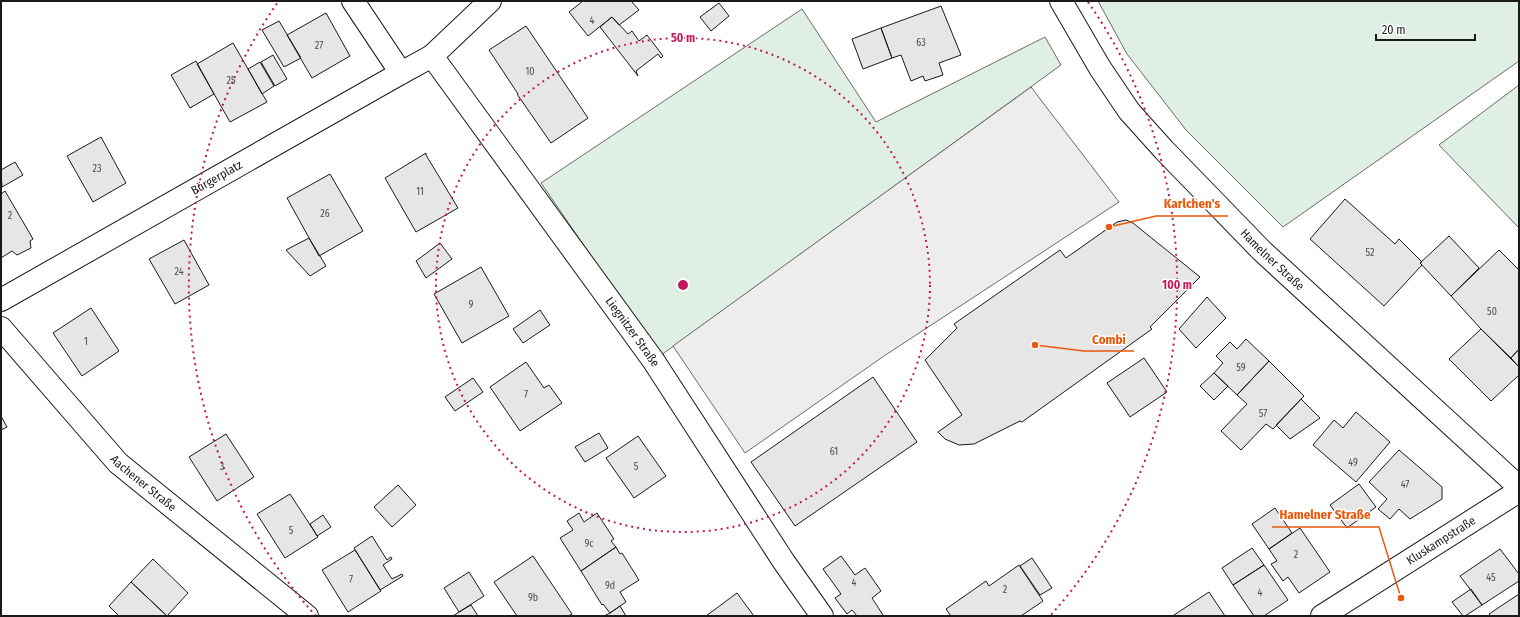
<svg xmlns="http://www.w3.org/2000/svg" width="1520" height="617" font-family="'Fira Sans Condensed',sans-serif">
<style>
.green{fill:#e0efe3;stroke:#6a6a6a}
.parking{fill:#ededed;stroke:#6a6a6a}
.building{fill:#e6e6e6;stroke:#1a1a1a}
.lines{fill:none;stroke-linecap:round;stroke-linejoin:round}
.minor-casing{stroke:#1a1a1a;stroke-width:24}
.major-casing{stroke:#1a1a1a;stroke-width:24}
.minor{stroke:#fff;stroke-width:22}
.major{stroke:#fff;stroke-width:22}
.ring{fill:none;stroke:#c2185b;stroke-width:2;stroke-dasharray:2 4}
.labels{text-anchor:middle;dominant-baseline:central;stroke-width:3;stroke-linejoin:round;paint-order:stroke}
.number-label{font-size:10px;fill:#4d4d4d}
.street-label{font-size:12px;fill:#1a1a1a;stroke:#fff}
.centre{fill:#c2185b;stroke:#fff;stroke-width:2}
.ring-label{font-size:12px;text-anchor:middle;font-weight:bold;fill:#c2185b;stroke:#fff;stroke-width:3;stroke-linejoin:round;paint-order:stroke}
.leader{fill:none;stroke:#e8590c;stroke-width:1.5}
.callout-dot{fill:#e8590c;stroke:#fff;stroke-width:1.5}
.callout-label{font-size:13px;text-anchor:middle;font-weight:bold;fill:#e8590c;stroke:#fff;stroke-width:3;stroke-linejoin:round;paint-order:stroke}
</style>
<rect width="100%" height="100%" fill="#fff"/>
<path class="green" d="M 1098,1 L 1519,1 L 1519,61 L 1283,227 L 1186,130 L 1127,54 Z
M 802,9 L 876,122 L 1045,37 L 1061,65 L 660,356 L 541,183 Z
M 1519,85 L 1519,228 L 1439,145 Z"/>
<path class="parking" d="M 1031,87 L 1119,202 L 884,356 L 745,453 L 673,346 Z"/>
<path class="building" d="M 583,1 L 634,1 L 632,2 L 639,10 L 619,25 L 612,17 L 588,36 L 569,12 Z
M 719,3 L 729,16 L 711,31 L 700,17 Z
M 941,6 L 961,55 L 939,63 L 943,75 L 925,81 L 923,76 L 911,81 L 901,55 L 892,58 L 881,28 Z
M 326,13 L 350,56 L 312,78 L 287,35 Z
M 612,17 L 628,34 L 632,31 L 639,41 L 647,35 L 663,56 L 661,58 L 658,54 L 636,71 L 638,76 L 600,27 Z
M 279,21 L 301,58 L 284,67 L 262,30 Z
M 526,26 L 588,118 L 551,143 L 517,94 L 518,94 L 489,50 Z
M 881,28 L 892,58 L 863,69 L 852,39 Z
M 233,43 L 267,102 L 230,122 L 197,64 Z
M 273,55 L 287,79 L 275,86 L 261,62 Z
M 196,61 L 214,94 L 190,108 L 171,75 Z
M 260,62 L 274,86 L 262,94 L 248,69 Z
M 101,137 L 126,183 L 93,202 L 67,156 Z
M 426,153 L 426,155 L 458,208 L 416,232 L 385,178 Z
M 15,162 L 23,175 L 2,187 L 1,170 Z
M 330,174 L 363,231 L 319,256 L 287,198 Z
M 5,191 L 33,239 L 30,241 L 31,248 L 17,255 L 12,251 L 1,258 L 1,194 Z
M 1345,199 L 1395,244 L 1399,239 L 1422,262 L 1420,263 L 1422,265 L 1384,306 L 1310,239 Z
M 1126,220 L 1133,223 L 1200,277 L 1150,327 L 1152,329 L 1022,422 L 1020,421 L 974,444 L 959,445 L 945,439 L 938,432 L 962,415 L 925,360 L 957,328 L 954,324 L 1060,250 L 1066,258 L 1117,222 Z
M 1449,236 L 1479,268 L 1451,296 L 1420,263 Z
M 309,238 L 326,266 L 310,276 L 286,250 Z
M 184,240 L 209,285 L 175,304 L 149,259 Z
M 440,243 L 452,259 L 426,278 L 416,261 Z
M 1499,250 L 1519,270 L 1519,349 L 1511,358 L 1481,329 L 1451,296 Z
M 481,267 L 509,316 L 462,343 L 434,294 Z
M 1207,297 L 1226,318 L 1196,348 L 1179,329 Z
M 91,308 L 119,351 L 82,376 L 53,333 Z
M 540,310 L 550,325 L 523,343 L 513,329 Z
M 1481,329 L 1519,367 L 1519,375 L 1491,401 L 1449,359 Z
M 1246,339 L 1269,361 L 1237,395 L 1214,373 L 1223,363 L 1216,356 L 1230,342 L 1237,349 Z
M 1519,349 L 1519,367 L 1511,358 Z
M 1144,358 L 1167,392 L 1130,417 L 1107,383 Z
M 1269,361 L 1304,396 L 1273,429 L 1266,424 L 1241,450 L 1221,431 L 1247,404 L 1237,395 Z
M 526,362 L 544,388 L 549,385 L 562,403 L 520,431 L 490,387 Z
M 1214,373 L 1228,386 L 1214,400 L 1200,386 Z
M 873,377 L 917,442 L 795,526 L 751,462 Z
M 473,378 L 483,392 L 455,411 L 445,397 Z
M 1301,399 L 1320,418 L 1290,439 L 1276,425 Z
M 1356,412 L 1390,442 L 1356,482 L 1313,445 L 1334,420 L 1343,428 Z
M 1,416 L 7,427 L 1,430 Z
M 599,433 L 608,448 L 585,462 L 575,447 Z
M 226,434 L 254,477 L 217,501 L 189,457 Z
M 638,436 L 666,476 L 634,498 L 606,458 Z
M 1399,450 L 1442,487 L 1442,499 L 1410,519 L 1399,509 L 1390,519 L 1378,509 L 1387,499 L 1369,482 Z
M 1359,484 L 1376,507 L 1347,528 L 1330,505 Z
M 398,485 L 416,505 L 392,527 L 374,507 Z
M 290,494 L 318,537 L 285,558 L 257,514 Z
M 1275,508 L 1292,533 L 1269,549 L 1252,524 Z
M 579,513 L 584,522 L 597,513 L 614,539 L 611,541 L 616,547 L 581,571 L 560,538 L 573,530 L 567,521 Z
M 323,515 L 331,527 L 317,536 L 310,524 Z
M 1300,528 L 1330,572 L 1299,593 L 1288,577 L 1283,581 L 1271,564 L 1277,561 L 1269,549 Z
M 372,536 L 387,560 L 391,557 L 392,559 L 383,565 L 392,579 L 402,574 L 403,576 L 380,590 L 354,548 Z
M 616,547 L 620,554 L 622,553 L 639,580 L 620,592 L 626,602 L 610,613 L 603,604 L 602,605 L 581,571 Z
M 1252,548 L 1264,565 L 1233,585 L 1222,568 Z
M 1500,549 L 1519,574 L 1519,581 L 1482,605 L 1460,576 Z
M 355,550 L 381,591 L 348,612 L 322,570 Z
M 533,556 L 572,614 L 568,616 L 517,616 L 494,582 Z
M 841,556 L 855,575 L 865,568 L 881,591 L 872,598 L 883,615 L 882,616 L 857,616 L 852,610 L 847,614 L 835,598 L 841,594 L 823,569 Z
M 1032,558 L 1052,588 L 1040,595 L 1020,566 Z
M 153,559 L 188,593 L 167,616 L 131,582 Z
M 1019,565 L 1043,601 L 1021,616 L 951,616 L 946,609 L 986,581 L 989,586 Z
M 1264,565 L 1288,600 L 1264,616 L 1254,616 L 1233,585 Z
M 469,572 L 484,596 L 459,612 L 444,588 Z
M 131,582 L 167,616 L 119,616 L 109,606 Z
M 1471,589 L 1482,605 L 1465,616 L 1463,616 L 1452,602 Z
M 1209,592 L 1225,616 L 1175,616 L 1174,615 Z
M 737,593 L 754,616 L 706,616 Z
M 1519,594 L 1519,616 L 1491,616 L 1489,614 Z
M 471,605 L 478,616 L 453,616 L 459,612 Z
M 620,606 L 626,616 L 604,616 L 610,613 Z"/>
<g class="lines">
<defs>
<g id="minor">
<path d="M 353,1 L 401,73"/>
<path id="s1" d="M 432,56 L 653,360 L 784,562 L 822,616"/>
<path id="s2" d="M 1,300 L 401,73 L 432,56 L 490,1"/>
<path id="s3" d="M 1,328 L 118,463 L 307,616"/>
<path id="s4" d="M 1322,616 L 1519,491"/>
</g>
<g id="major">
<path id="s5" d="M 1061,1 L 1100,68 L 1129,111 L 1164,150 L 1262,251 L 1519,487"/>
</g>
</defs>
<use href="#minor" class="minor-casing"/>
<use href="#major" class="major-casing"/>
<use href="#minor" class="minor"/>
<use href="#major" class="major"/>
</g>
<g class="ring">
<circle cx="683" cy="285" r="247"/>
<path d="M316 616A494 494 0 0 1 278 2M1088 2A494 494 0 0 1 1050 616"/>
</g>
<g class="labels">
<g class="number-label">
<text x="592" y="21">4</text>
<text x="921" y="43">63</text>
<text x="319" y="46">27</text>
<text x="530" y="72">10</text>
<text x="231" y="81">25</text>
<text x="97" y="169">23</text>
<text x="420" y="192">11</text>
<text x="325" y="214">26</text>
<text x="10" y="216">2</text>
<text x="1370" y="253">52</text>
<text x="179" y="272">24</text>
<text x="471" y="305">9</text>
<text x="1492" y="312">50</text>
<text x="86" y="342">1</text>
<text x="1241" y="368">59</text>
<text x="526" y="395">7</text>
<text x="1263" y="414">57</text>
<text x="834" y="452">61</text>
<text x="1353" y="463">49</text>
<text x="222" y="467">3</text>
<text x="636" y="467">5</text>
<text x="1405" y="485">47</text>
<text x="291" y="531">5</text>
<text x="589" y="544">9c</text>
<text x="1296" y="555">2</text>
<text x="1491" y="578">45</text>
<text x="351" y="580">7</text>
<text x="854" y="583">4</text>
<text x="610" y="586">9d</text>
<text x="1005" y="590">2</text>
<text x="1260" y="593">4</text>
<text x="533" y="598">9b</text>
</g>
<g class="street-label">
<text stroke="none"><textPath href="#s2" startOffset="248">Bürgerplatz</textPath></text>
<text stroke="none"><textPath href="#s5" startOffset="336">Hamelner Straße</textPath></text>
<text stroke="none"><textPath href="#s1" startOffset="341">Liegnitzer Straße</textPath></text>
<text stroke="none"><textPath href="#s3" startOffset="211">Aachener Straße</textPath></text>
<text stroke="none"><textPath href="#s4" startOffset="141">Kluskampstraße</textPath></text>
</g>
</g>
<circle cx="683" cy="285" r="6" class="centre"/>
<g class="ring-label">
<text x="683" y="42">50 m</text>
<text x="1177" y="289">100 m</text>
</g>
<path class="leader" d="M1109 227L1156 216H1228M1035 345L1084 351H1134M1401 598L1379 527H1272"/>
<g class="callout-dot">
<circle cx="1109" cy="227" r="4"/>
<circle cx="1035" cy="345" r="4"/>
<circle cx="1401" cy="598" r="4"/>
</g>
<g class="callout-label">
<text x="1192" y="208">Karlchen's</text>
<text x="1109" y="344">Combi</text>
<text x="1325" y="519">Hamelner Straße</text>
</g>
<rect width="1520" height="617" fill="none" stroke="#1a1a1a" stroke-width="4"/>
<path d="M1376 34v6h99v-6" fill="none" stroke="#1a1a1a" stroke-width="2"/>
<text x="1382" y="34" font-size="12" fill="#1a1a1a" stroke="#ffffff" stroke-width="3" paint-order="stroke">20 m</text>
</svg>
